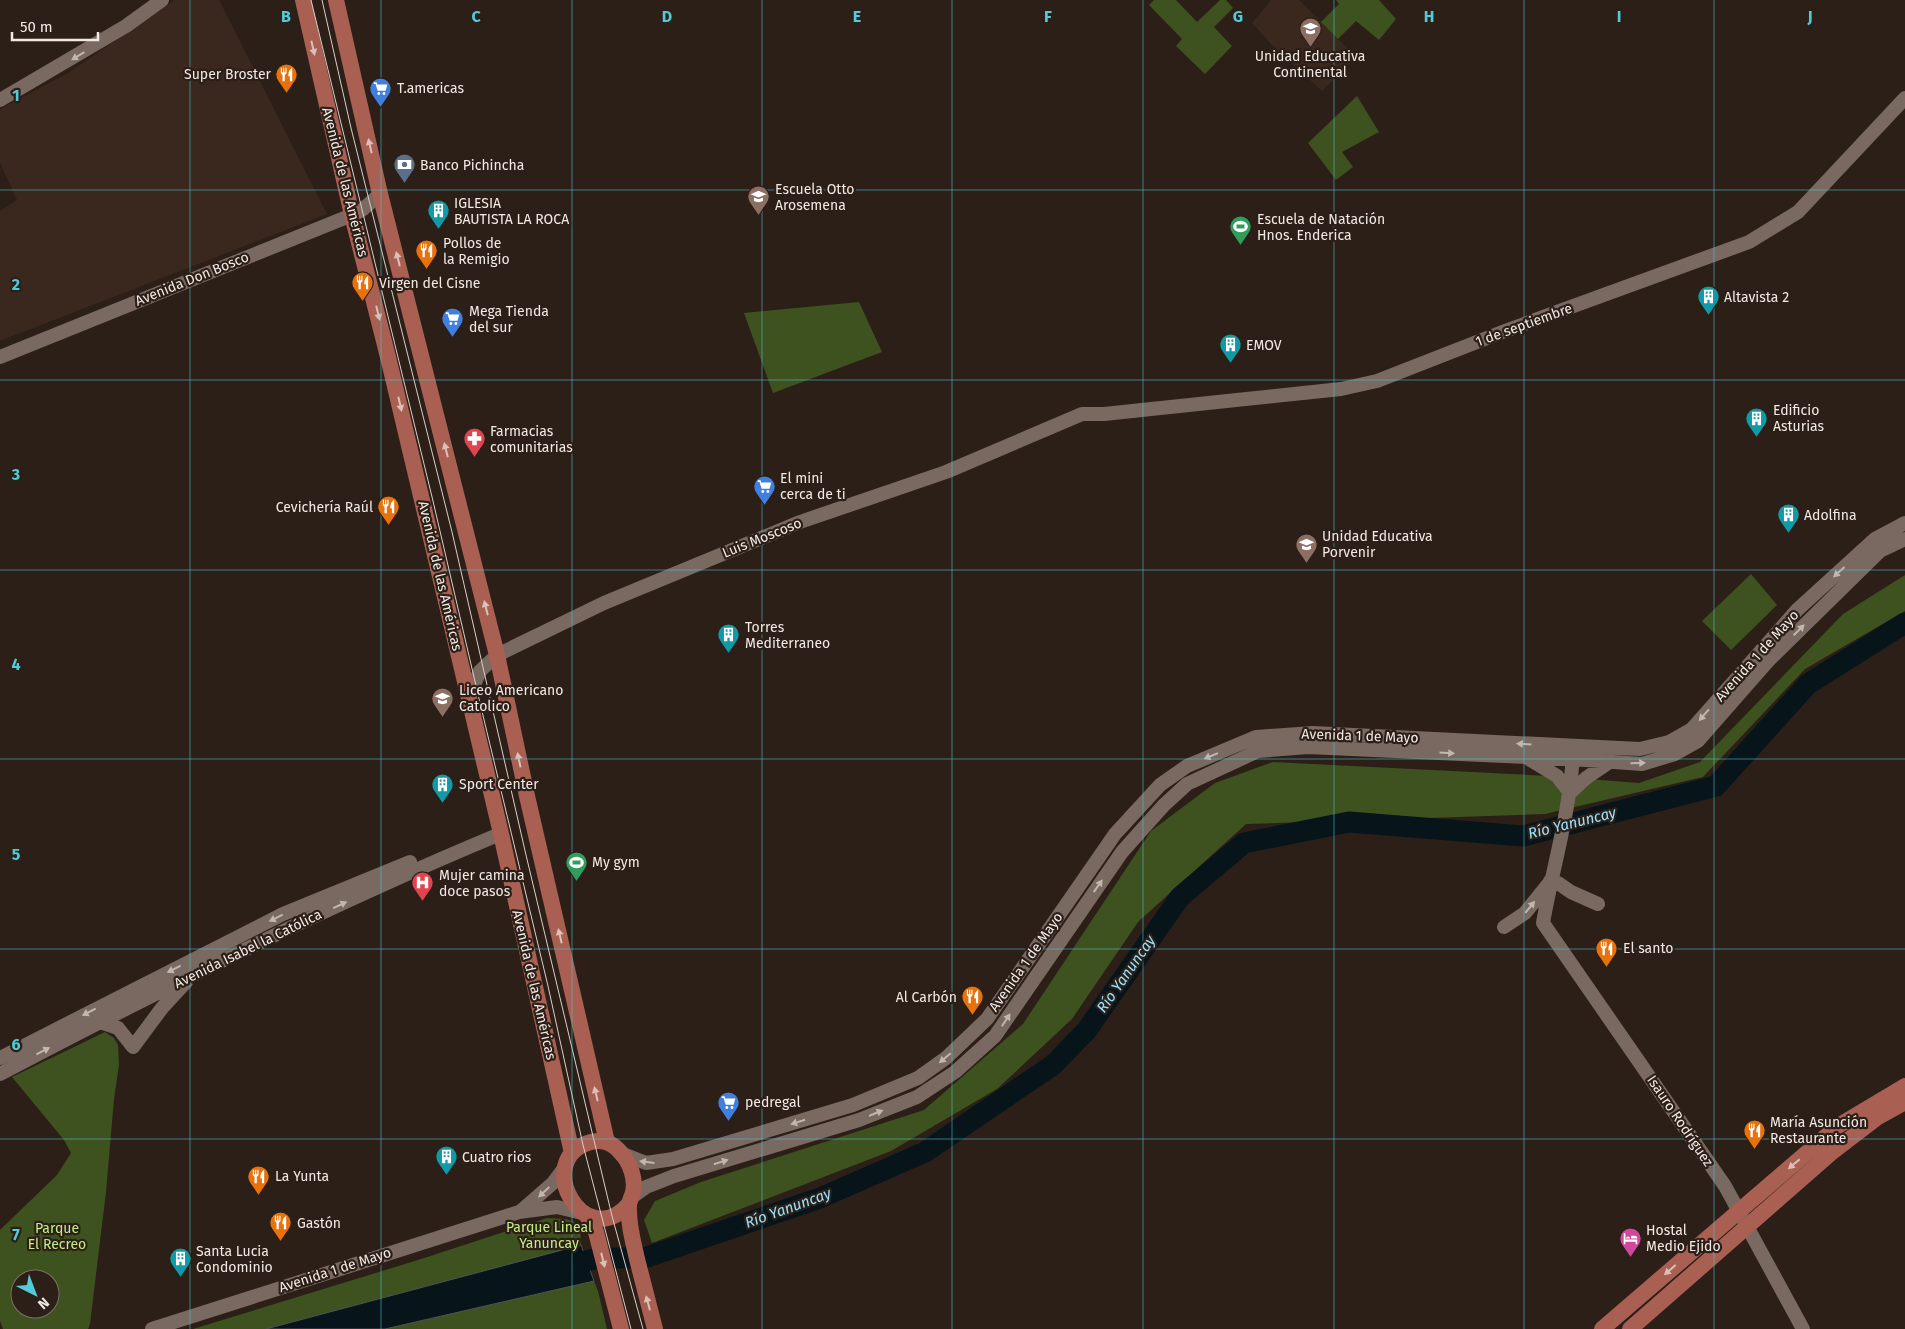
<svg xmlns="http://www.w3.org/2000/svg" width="1905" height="1329" font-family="'Fira Sans',sans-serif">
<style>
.built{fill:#3a271d}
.green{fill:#3d521e;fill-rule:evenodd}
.water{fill:#07151a;stroke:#4e5557}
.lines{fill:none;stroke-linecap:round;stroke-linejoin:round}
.river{stroke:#07151a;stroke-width:21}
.secondary{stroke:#796961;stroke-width:14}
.primary{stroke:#a96053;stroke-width:16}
.tram{stroke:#d8cfc9;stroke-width:1}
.oneway{fill:#dcc0b8}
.oneway2{fill:#c2b6b0}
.grid{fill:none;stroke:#52cbd8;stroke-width:1;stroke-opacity:0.55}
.labels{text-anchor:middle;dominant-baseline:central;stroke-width:4.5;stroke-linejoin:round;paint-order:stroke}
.poi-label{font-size:14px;fill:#f2e9e4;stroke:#2c1f18;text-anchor:start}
.street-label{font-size:14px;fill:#f2e9e4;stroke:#2c1f18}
.park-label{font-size:14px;fill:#c2ef84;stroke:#2c1f18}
.water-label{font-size:15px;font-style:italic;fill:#95e3ff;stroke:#2c1f18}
.grid-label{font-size:16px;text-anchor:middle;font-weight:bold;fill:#52cbd8;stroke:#2c1f18;stroke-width:4.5;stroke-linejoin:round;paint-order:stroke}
</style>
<rect width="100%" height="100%" fill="#2c1f18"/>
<path class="built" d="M 175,0 L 219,0 L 327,214 L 0,341 L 0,211 L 17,200 L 0,163 L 0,109 L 68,73 Z
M 1271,0 L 1299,0 L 1356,57 L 1322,91 L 1272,45 L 1252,23 Z"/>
<path class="green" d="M 1154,0 L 1176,0 L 1197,22 L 1220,0 L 1226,0 L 1233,8 L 1214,27 L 1232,46 L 1205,74 L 1176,46 L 1182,39 L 1149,5 Z
M 1336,0 L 1379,0 L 1396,19 L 1379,40 L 1356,21 L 1338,39 L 1321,22 L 1339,4 Z
M 1357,96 L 1379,132 L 1342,152 L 1353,167 L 1336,180 L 1308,143 Z
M 859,302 L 882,352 L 773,393 L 744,313 Z
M 1751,574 L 1777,605 L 1731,650 L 1702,621 Z
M 1905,575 L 1905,611 L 1805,669 L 1703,777 L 1545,814 L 1246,824 L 1138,922 L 1072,1019 L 997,1089 L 891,1151 L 652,1243 L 644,1220 L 655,1201 L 701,1182 L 924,1110 L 1023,1024 L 1151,831 L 1215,783 L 1273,762 L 1549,776 L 1639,783 L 1700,762 L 1843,614 Z
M 105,1032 L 114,1038 L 118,1045 L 119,1065 L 114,1099 L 106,1192 L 90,1324 L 88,1329 L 3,1329 L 0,1321 L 0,1230 L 57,1175 L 71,1153 L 64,1140 L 12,1077 ZM 20,1279 L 50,1279 L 50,1309 L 20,1309 Z
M 547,1218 L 566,1219 L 580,1224 L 581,1245 L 266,1329 L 193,1329 L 418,1260 Z
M 594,1281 L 598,1291 L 607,1329 L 385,1329 Z"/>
<path class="water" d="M 581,1245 L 594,1281 L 385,1329 L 266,1329 Z"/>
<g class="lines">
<path class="river" d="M 558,1268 L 598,1258 L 644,1258 L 820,1198 L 925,1152 L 1053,1065 L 1087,1030 L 1180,897 L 1244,843 L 1349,822 L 1523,836 L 1716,786 L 1808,684 L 1905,623"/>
<path class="secondary" d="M 0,100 L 126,26 L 162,0
M 0,357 L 352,215 L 362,210 L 380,194
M 468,699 L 480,671 L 497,655 L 604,603 L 800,522 L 946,472 L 1082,414 L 1104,414 L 1341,389 L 1377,381 L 1505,331 L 1749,242 L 1798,212 L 1905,98
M 1573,751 C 1571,809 1553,866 1543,923 L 1725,1186 L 1803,1329
M 1529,759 L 1557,776 L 1570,793 L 1586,778 L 1611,761
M 1550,881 L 1558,883 L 1571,892 L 1598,904
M 1504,927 L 1525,913 L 1550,882
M 100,1022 L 118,1028 L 133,1047 L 162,1008 L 186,982
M 0,1058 L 283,914 L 410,862
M 0,1074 C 164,988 329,905 500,834
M 623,1154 L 646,1163 L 673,1159 L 853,1105 L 918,1078 L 946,1058 L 987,1019 L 1115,834 L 1160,785 L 1187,766 L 1256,737 L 1313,733 L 1640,749 L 1669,742 L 1692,729 L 1797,610 L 1875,539 L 1905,523
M 632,1197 L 646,1187 L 674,1176 L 859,1120 L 917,1097 L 955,1072 L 995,1036 L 1122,852 L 1164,805 L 1187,784 L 1258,751 L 1308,747 L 1572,759 L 1642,764 L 1675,754 L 1698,741 L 1769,660 L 1880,551 L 1905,539
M 522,1210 L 553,1183 L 565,1167
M 152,1329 L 519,1212 L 557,1207 L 582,1213"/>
<path class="primary" d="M 303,0 L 352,215 L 388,357 L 499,825 L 572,1153
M 336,0 L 380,194 L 497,655 L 527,796 L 607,1142
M 629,1204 C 584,1255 531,1158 591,1142 C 603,1139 613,1143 621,1153 C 630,1162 636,1179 633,1192 C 632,1197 629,1201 629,1206 C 628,1224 633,1241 637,1259 C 643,1282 649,1306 655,1329
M 587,1216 L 596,1232 L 621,1329
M 1602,1329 L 1838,1126 L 1905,1086
M 1630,1329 L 1831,1153 L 1878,1117 L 1905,1102"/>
<path class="tram" d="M 311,0 L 433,501 L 480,703 L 548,986 L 583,1145 L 631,1329
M 322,0 L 351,128 L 452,532 L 526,855 L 612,1216 L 643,1329"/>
</g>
<defs><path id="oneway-solid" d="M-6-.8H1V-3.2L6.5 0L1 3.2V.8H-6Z" transform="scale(1.25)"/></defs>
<g class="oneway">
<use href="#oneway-solid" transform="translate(313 48) rotate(77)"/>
<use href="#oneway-solid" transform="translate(370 146) rotate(-103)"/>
<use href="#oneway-solid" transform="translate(398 259) rotate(-104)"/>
<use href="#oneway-solid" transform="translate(378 313) rotate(76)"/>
<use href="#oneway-solid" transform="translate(400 404) rotate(77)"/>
<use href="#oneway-solid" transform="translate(446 450) rotate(-104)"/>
<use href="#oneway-solid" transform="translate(486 608) rotate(-104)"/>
<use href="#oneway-solid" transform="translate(519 760) rotate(-102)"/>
<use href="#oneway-solid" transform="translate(560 936) rotate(-103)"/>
<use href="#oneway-solid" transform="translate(596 1094) rotate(-103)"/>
<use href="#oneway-solid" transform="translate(1794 1164) rotate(140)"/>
<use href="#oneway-solid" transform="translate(603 1260) rotate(76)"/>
<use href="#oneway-solid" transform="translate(1670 1270) rotate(139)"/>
<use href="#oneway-solid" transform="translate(648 1303) rotate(-105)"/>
</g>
<g class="oneway2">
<use href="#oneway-solid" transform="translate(78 56) rotate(149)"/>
<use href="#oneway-solid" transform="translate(1839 572) rotate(138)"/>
<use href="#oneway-solid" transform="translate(1799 630) rotate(-45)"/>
<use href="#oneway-solid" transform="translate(1704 715) rotate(131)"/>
<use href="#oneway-solid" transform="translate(1524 744) rotate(-177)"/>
<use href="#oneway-solid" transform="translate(1447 753) rotate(3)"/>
<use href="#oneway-solid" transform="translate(1211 756) rotate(158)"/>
<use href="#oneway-solid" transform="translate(1638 763) rotate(-1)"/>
<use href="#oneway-solid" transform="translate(1098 886) rotate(-55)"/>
<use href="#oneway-solid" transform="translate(340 905) rotate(-25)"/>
<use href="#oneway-solid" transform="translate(1530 907) rotate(-51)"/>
<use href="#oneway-solid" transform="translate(276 918) rotate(154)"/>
<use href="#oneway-solid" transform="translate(174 969) rotate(153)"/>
<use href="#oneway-solid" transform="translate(89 1012) rotate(153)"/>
<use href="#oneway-solid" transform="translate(1006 1020) rotate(-56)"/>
<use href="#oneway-solid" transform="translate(43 1051) rotate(-27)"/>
<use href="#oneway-solid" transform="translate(945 1058) rotate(140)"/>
<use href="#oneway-solid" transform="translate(876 1113) rotate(-22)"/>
<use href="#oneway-solid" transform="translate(798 1122) rotate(163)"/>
<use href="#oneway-solid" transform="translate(647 1162) rotate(-173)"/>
<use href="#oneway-solid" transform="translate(721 1162) rotate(-17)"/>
<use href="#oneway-solid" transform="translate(544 1192) rotate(137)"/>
</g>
<path class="grid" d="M 190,0 L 190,1329M 381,0 L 381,1329M 572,0 L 572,1329M 762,0 L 762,1329M 952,0 L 952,1329M 1143,0 L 1143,1329M 1334,0 L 1334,1329M 1524,0 L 1524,1329M 1714,0 L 1714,1329M 0,190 L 1905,190M 0,380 L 1905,380M 0,570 L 1905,570M 0,759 L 1905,759M 0,949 L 1905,949M 0,1139 L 1905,1139"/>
<defs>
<symbol id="university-pin" viewBox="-11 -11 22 30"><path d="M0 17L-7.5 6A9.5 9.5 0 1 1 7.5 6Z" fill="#8d6e63" stroke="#2c1f18"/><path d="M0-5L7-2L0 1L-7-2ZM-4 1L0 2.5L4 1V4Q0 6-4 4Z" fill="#fff"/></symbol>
<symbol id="restaurant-pin" viewBox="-11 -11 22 30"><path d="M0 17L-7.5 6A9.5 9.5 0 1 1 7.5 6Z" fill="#e8710a" stroke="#2c1f18"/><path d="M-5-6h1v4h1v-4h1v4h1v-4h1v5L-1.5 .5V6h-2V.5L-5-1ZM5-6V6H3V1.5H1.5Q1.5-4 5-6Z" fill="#fff"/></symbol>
<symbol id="supermarket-pin" viewBox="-11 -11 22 30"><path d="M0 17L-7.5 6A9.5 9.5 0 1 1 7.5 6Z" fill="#3f7fe0" stroke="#2c1f18"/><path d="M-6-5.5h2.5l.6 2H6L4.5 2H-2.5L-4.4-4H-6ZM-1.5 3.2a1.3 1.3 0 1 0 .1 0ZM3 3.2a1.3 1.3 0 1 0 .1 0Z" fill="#fff"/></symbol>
<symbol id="bank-pin" viewBox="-11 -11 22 30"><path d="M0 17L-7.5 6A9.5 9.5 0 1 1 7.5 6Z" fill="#5c6f8a" stroke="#2c1f18"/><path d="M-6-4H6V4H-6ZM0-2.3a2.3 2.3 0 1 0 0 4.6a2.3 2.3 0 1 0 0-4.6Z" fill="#fff"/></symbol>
<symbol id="school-pin" viewBox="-11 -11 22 30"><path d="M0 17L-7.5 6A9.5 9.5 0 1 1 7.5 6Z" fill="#8d6e63" stroke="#2c1f18"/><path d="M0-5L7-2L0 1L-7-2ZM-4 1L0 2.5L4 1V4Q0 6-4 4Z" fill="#fff"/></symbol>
<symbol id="building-pin" viewBox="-11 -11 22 30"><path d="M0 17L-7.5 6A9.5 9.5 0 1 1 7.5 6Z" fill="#0f9aa8" stroke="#2c1f18"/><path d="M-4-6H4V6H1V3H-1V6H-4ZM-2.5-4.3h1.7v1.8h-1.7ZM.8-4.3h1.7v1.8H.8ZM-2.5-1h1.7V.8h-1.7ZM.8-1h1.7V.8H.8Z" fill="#fff"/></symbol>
<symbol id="stadium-pin" viewBox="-11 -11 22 30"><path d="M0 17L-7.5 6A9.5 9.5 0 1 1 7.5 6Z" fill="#2e9e5b" stroke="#2c1f18"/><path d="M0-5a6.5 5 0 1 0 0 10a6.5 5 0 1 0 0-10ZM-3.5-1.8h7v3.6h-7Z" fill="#fff"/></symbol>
<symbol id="pharmacy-pin" viewBox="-11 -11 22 30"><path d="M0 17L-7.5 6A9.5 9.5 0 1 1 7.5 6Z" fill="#e0444e" stroke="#2c1f18"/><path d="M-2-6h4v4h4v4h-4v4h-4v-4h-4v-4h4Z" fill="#fff"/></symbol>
<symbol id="hospital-pin" viewBox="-11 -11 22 30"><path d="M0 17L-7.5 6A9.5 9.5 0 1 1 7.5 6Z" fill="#e0444e" stroke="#2c1f18"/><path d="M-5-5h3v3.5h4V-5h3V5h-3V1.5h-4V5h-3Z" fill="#fff"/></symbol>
<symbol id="hotel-pin" viewBox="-11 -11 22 30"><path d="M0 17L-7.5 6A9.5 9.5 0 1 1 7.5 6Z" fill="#d1479c" stroke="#2c1f18"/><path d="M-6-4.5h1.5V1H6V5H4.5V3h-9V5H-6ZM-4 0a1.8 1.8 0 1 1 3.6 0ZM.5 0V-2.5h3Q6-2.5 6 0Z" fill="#fff"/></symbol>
</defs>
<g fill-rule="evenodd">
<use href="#university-pin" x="1298" y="16" width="25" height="34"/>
<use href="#restaurant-pin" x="274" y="62" width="25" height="34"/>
<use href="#supermarket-pin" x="368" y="76" width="25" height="34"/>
<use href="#bank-pin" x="392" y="152" width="25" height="34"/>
<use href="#school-pin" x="746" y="184" width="25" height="34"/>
<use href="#building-pin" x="426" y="198" width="25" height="34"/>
<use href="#stadium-pin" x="1228" y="214" width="25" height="34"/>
<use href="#restaurant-pin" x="414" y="238" width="25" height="34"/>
<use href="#restaurant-pin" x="350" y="270" width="25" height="34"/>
<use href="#building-pin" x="1696" y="284" width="25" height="34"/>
<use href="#supermarket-pin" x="440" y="306" width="25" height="34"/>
<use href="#building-pin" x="1218" y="332" width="25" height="34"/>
<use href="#building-pin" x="1744" y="406" width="25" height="34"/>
<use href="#pharmacy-pin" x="462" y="426" width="25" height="34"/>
<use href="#supermarket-pin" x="752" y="474" width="25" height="34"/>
<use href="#restaurant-pin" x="376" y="494" width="25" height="34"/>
<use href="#building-pin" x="1776" y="502" width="25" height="34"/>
<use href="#school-pin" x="1294" y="532" width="25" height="34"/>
<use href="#building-pin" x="716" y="622" width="25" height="34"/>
<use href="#school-pin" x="430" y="686" width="25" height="34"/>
<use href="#building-pin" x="430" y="772" width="25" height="34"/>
<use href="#stadium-pin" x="564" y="850" width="25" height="34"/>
<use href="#hospital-pin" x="410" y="870" width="25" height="34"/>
<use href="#restaurant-pin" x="1594" y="936" width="25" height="34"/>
<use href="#restaurant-pin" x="960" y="984" width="25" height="34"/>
<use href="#supermarket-pin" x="716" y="1090" width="25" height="34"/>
<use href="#restaurant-pin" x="1742" y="1118" width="25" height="34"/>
<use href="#building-pin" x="434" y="1144" width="25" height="34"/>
<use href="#restaurant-pin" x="246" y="1164" width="25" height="34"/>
<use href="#restaurant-pin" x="268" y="1210" width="25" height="34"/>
<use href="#hotel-pin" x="1618" y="1226" width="25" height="34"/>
<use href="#building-pin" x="168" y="1246" width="25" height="34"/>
</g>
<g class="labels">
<g class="poi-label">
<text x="1310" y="56" text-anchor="middle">Unidad Educativa<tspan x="1310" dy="16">Continental</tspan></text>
<text x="271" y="74" text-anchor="end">Super Broster</text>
<text x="397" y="88">T.americas</text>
<text x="420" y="165">Banco Pichincha</text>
<text x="775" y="189">Escuela Otto<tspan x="775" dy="16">Arosemena</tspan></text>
<text x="454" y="203">IGLESIA<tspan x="454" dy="16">BAUTISTA LA ROCA</tspan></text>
<text x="1257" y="219">Escuela de Natación<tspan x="1257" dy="16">Hnos. Enderica</tspan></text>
<text x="443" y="243">Pollos de<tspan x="443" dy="16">la Remigio</tspan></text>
<text x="379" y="283">Virgen del Cisne</text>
<text x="1724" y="297">Altavista 2</text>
<text x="469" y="311">Mega Tienda<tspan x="469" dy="16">del sur</tspan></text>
<text x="1246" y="345">EMOV</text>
<text x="1773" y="410">Edificio<tspan x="1773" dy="16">Asturias</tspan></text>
<text x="490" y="431">Farmacias<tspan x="490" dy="16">comunitarias</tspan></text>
<text x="780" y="478">El mini<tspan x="780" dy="16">cerca de ti</tspan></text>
<text x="373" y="507" text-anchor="end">Cevichería Raúl</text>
<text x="1804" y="515">Adolfina</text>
<text x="1322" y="536">Unidad Educativa<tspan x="1322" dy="16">Porvenir</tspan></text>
<text x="745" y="627">Torres<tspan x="745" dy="16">Mediterraneo</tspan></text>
<text x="459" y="690">Liceo Americano<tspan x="459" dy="16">Catolico</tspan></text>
<text x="459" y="784">Sport Center</text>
<text x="592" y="862">My gym</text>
<text x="439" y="875">Mujer camina<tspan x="439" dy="16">doce pasos</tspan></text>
<text x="1623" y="948">El santo</text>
<text x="957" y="997" text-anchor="end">Al Carbón</text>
<text x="745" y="1102">pedregal</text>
<text x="1770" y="1122">María Asunción<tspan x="1770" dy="16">Restaurante</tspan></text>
<text x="462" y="1157">Cuatro rios</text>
<text x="275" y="1176">La Yunta</text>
<text x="297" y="1223">Gastón</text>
<text x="1646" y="1230">Hostal<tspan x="1646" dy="16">Medio Ejido</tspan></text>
<text x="196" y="1251">Santa Lucia<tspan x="196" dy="16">Condominio</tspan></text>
</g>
<g class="street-label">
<text transform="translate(345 182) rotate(76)">Avenida de las Américas</text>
<text transform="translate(192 279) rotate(-22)">Avenida Don Bosco</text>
<text transform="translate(1524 325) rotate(-20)">1 de septiembre</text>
<text transform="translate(762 538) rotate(-22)">Luis Moscoso</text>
<text transform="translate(440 576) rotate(77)">Avenida de las Américas</text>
<text transform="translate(1757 656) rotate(-48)">Avenida 1 de Mayo</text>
<text transform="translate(1360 736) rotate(2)">Avenida 1 de Mayo</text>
<text transform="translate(248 949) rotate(-26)">Avenida Isabel la Católica</text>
<text transform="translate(1026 962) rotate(-55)">Avenida 1 de Mayo</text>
<text transform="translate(534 985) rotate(77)">Avenida de las Américas</text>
<text transform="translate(1680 1121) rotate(56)">Isauro Rodríguez</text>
<text transform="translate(335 1270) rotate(-18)">Avenida 1 de Mayo</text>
</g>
<g class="park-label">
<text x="549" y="1227">Parque Lineal<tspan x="549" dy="16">Yanuncay</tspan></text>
<text x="57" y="1228">Parque<tspan x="57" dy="16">El Recreo</tspan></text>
</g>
<g class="water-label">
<text transform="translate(1572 823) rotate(-14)">Río Yanuncay</text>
<text transform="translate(1126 974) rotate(-55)">Río Yanuncay</text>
<text transform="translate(788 1208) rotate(-20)">Río Yanuncay</text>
</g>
</g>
<g class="grid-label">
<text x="286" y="22">B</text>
<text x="476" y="22">C</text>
<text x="667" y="22">D</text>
<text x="857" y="22">E</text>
<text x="1048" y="22">F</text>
<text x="1238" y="22">G</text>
<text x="1429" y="22">H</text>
<text x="1619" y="22">I</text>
<text x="1810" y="22">J</text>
<text x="16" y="101">1</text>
<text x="16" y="290">2</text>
<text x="16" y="480">3</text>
<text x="16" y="670">4</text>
<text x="16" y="860">5</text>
<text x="16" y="1050">6</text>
<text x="16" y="1240">7</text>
</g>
<g transform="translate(35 1294) rotate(138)"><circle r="24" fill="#2c1f18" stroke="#7b706a"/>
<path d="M0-4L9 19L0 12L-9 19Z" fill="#52cbd8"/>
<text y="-8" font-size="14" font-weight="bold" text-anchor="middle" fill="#f2e9e4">N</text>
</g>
<path d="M12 32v8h86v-8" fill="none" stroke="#f2e9e4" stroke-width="2.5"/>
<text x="20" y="32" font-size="15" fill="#f2e9e4" stroke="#2c1f18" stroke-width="4" paint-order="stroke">50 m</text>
</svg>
